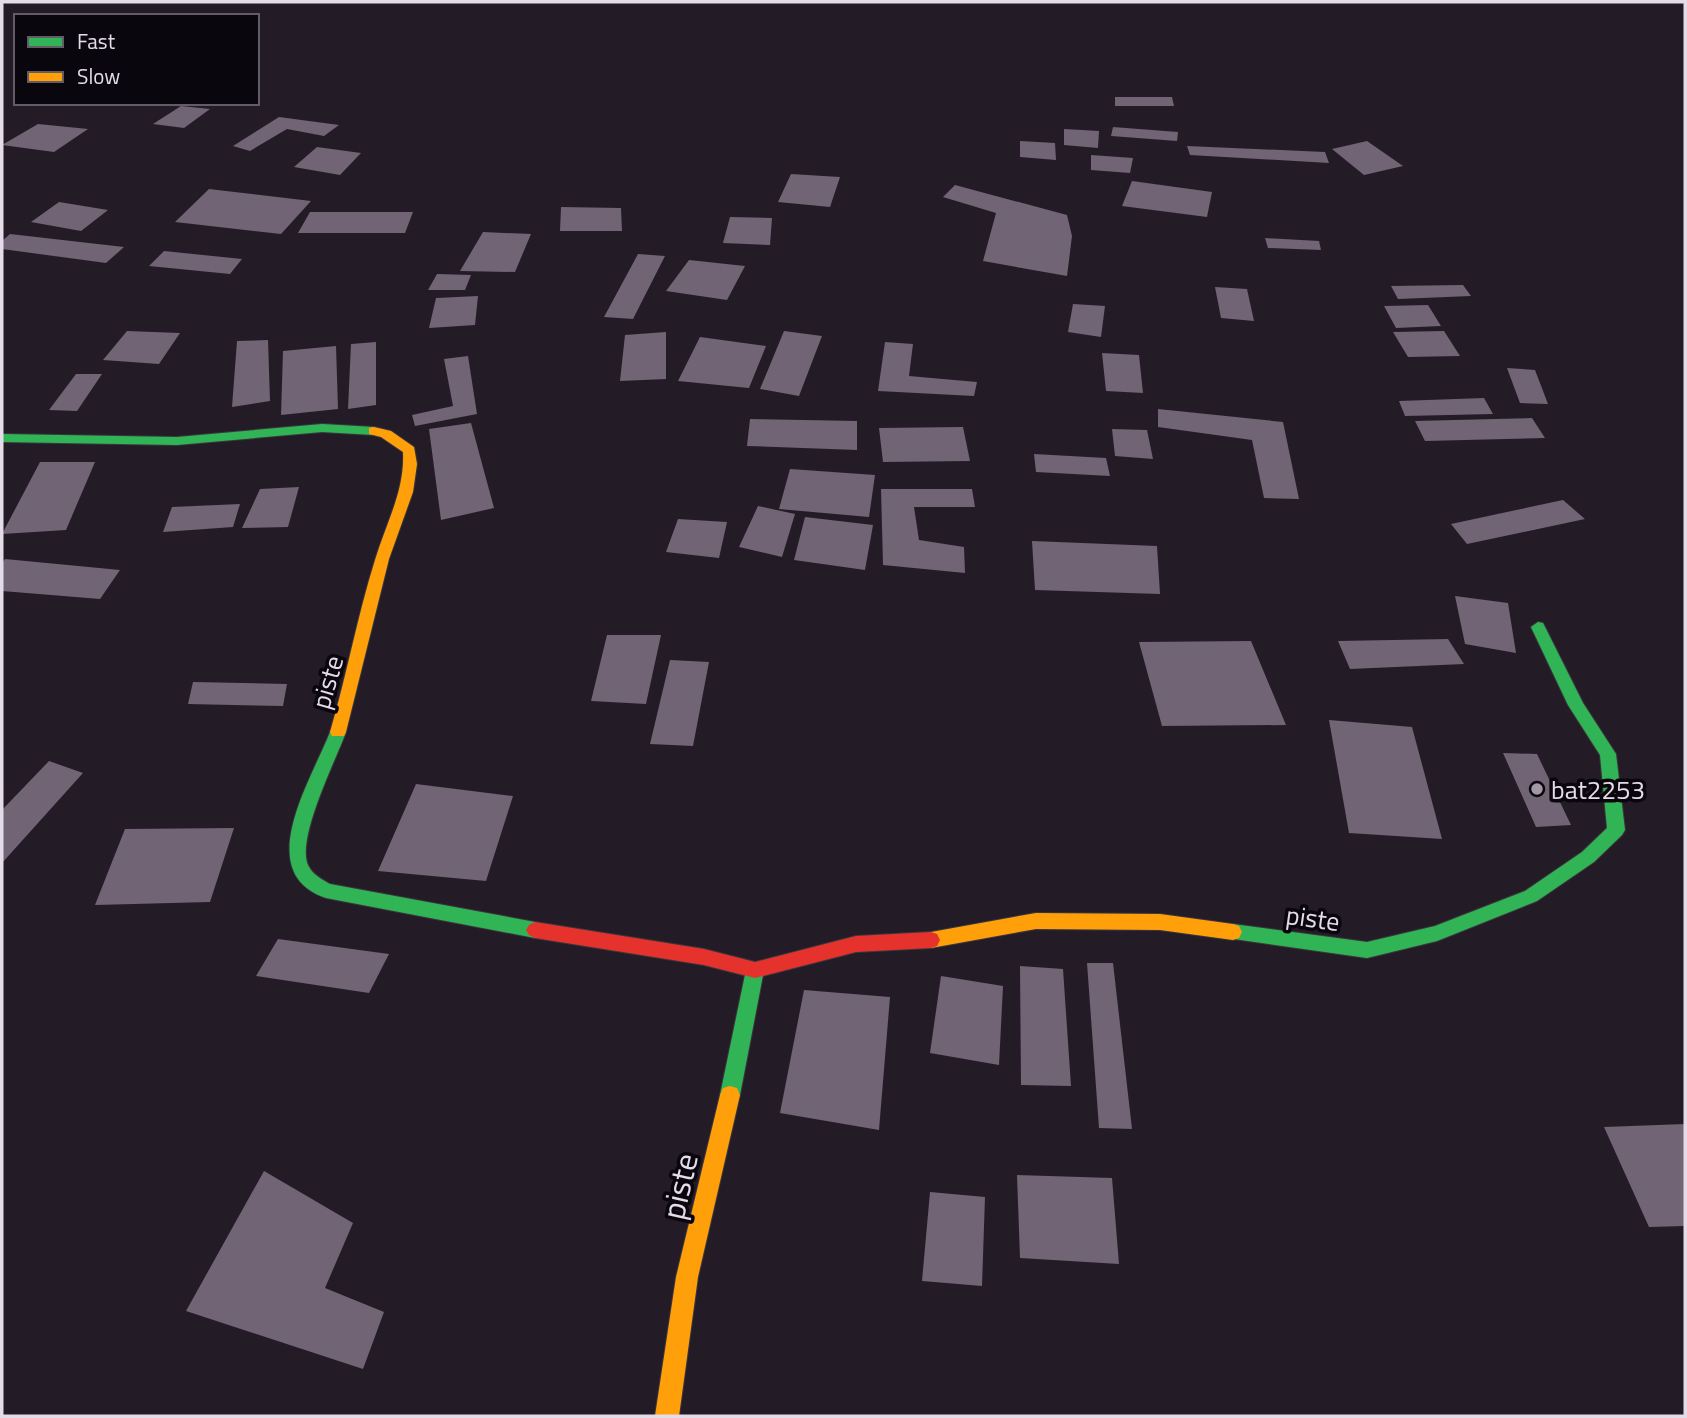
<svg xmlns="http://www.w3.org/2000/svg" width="1687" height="1418" font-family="'Titillium Web',sans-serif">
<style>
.building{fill:#706475}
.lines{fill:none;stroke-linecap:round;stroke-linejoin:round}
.fast-casing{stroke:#3b363e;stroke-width:2}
.slow-casing{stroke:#3b363e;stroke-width:2}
.jam-casing{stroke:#3b363e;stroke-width:2}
.fast{fill:#30b455;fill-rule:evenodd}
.slow{fill:#ff9f0a;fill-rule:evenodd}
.jam{fill:#e5322d;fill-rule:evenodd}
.poi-dot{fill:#a099a5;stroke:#0a060d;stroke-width:2.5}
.labels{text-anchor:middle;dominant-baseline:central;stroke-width:7;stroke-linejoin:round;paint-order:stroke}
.street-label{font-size:26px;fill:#e4dce9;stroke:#0a060d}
.poi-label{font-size:26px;fill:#e4dce9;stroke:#0a060d;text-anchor:start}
.near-street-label{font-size:32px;fill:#e4dce9;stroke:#0a060d}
</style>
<rect width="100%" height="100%" fill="#231c26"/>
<path class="building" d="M 1115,97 L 1172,97 L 1174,106 L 1115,106 Z
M 181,106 L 210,109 L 184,128 L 153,124 Z
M 279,117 L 339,125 L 324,136 L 287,129 L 250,151 L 233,146 Z
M 38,124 L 88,129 L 54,152 L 2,145 Z
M 1113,127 L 1178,132 L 1177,141 L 1111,136 Z
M 1064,129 L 1099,131 L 1098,148 L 1064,145 Z
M 1020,141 L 1055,143 L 1056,160 L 1020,157 Z
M 1367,141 L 1403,166 L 1364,175 L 1332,149 Z
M 1187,146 L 1325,152 L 1329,163 L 1190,155 Z
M 317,147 L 361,153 L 340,175 L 294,167 Z
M 1091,155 L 1133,158 L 1130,173 L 1091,170 Z
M 791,174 L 840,177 L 830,207 L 778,202 Z
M 1132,181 L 1212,192 L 1207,217 L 1122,206 Z
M 955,185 L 1067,215 L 1072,236 L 1067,276 L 983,261 L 996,213 L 943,197 Z
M 209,189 L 311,201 L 281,234 L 175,222 Z
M 59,202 L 108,210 L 81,231 L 31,222 Z
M 561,207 L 621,208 L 622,231 L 560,231 Z
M 310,212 L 413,212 L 405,233 L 298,233 Z
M 730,217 L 772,218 L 770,245 L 723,243 Z
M 483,232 L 531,234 L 515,272 L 460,271 Z
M 10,234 L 124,247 L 106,263 L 2,249 L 2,241 Z
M 1265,238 L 1319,241 L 1321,250 L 1268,248 Z
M 164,251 L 242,259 L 230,274 L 149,266 Z
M 638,254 L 665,256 L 633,319 L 604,317 Z
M 689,260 L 745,266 L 727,300 L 666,291 Z
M 437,274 L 471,275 L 465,290 L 428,290 Z
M 1463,285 L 1471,296 L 1398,299 L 1391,286 Z
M 1215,287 L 1247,289 L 1254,321 L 1221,318 Z
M 478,296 L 475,325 L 429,328 L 436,298 Z
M 1073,304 L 1105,306 L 1101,337 L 1068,332 Z
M 1428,305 L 1441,326 L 1396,328 L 1384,306 Z
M 127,331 L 180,333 L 159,364 L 103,360 Z
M 784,331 L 822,336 L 799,396 L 760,389 Z
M 1444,331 L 1460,356 L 1408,357 L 1393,332 Z
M 666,332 L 666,379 L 620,381 L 625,335 Z
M 700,337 L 766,346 L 749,388 L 678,381 Z
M 268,340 L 270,401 L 232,407 L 237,341 Z
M 376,342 L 376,405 L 348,409 L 351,344 Z
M 885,342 L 913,344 L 909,376 L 977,382 L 974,396 L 878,391 Z
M 336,346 L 338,409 L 281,415 L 283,351 Z
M 1102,353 L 1139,355 L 1143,393 L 1106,391 Z
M 468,356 L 477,414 L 415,426 L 412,415 L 453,406 L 444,359 Z
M 1507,368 L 1535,370 L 1548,404 L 1520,403 Z
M 76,374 L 102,374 L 77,411 L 49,410 Z
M 1484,398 L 1493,414 L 1405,416 L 1399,401 Z
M 1158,409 L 1283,422 L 1299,499 L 1264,498 L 1252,440 L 1158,427 Z
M 1532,418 L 1545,438 L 1425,441 L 1415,421 Z
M 750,419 L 857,421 L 857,450 L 747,446 Z
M 471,423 L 494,508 L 441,520 L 429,429 Z
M 963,427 L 970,461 L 883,462 L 879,428 Z
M 1112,429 L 1147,430 L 1153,459 L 1115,456 Z
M 1034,454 L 1106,458 L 1110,476 L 1036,472 Z
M 40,462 L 95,462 L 66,530 L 2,534 Z
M 790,469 L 875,475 L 869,517 L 779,509 Z
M 299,487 L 288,527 L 242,528 L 260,489 Z
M 881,489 L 972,489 L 975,507 L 914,507 L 919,540 L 964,547 L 965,573 L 883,565 Z
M 1563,500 L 1585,519 L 1467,544 L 1451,524 Z
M 240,504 L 233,527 L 163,532 L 172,507 Z
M 758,506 L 795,514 L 782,557 L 739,547 Z
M 805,517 L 873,525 L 865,570 L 794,560 Z
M 678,519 L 727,522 L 719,558 L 666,552 Z
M 1032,541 L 1157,546 L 1160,594 L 1035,590 Z
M 5,559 L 120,570 L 100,599 L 2,591 L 2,563 Z
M 1455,596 L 1508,603 L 1516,653 L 1465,644 Z
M 607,635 L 661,635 L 646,704 L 591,701 Z
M 1448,639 L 1464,664 L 1350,669 L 1338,641 Z
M 1251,641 L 1286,725 L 1162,726 L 1139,642 Z
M 670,660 L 709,662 L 693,746 L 650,744 Z
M 193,682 L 287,684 L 283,706 L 188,704 Z
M 1329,720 L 1412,727 L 1442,839 L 1349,833 Z
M 1503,753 L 1537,754 L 1571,825 L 1536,827 Z
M 49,761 L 83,773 L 2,863 L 2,810 Z
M 416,784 L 513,796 L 486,881 L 378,871 Z
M 234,828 L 210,902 L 95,905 L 125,829 Z
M 278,939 L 389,954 L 369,993 L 256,976 Z
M 1087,963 L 1113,963 L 1132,1129 L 1099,1128 Z
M 1020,966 L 1063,969 L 1071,1086 L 1021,1085 Z
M 941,976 L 1003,986 L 999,1065 L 930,1053 Z
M 804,990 L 890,997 L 879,1130 L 780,1113 Z
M 1685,1124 L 1685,1226 L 1649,1227 L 1604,1127 Z
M 264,1171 L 353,1223 L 325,1288 L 384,1312 L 363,1369 L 186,1311 Z
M 1017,1175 L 1112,1178 L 1119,1264 L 1020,1258 Z
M 930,1192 L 985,1197 L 982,1286 L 922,1281 Z"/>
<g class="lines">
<defs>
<path id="fast" d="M 322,424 L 374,427 L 380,431 L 374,435 L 322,432 L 177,445 L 2,442 L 2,434 L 177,437 Z
M 1538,622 L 1543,623 L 1583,703 L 1616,754 L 1625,830 L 1622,835 L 1594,862 L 1537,901 L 1437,941 L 1367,958 L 1227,938 L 1224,932 L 1227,926 L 1233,924 L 1367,942 L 1435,926 L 1525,891 L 1582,852 L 1607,828 L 1600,755 L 1568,705 L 1531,627 Z
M 338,726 L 344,728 L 346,732 C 336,760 294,842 309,867 C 313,875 323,880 330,884 L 535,922 L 541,925 L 544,930 L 541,935 L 535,938 L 326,898 C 251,873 312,779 330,732 L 332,728 Z
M 755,962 L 762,964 L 764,970 L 740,1095 L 737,1102 L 730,1104 L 723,1102 L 720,1095 L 746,970 L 748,964 Z"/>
<path id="slow" d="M 374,427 L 391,431 L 414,447 L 417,464 L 413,492 L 389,559 L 346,732 L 344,736 L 332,736 L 330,732 C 347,675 357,617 375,560 C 386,523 405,491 403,452 L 381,437 L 369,434 L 369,428 Z
M 1036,913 L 1160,914 L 1233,924 L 1239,926 L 1242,932 L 1239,938 L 1233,940 L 1160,930 L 1036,929 L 931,948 L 925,946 L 922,940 L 925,934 L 931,932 Z
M 730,1086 L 737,1088 L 740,1095 L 698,1277 L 679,1416 L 655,1416 L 676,1277 L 720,1095 L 723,1088 Z"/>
<path id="jam" d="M 535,922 L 704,949 L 755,962 L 856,936 L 931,932 L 937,934 L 940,940 L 937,946 L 931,948 L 856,952 L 755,978 L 704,965 L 535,938 L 529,935 L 526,930 L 529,925 Z"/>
</defs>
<use href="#fast" class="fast-casing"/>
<use href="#slow" class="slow-casing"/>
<use href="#jam" class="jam-casing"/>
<use href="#fast" class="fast"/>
<use href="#slow" class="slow"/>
<use href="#jam" class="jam"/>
</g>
<circle class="poi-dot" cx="1537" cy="789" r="7"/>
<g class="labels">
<g class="street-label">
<text transform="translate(327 682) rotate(-74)">piste</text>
<text transform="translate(1313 918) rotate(8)">piste</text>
</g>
<g class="poi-label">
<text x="1551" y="789">bat2253</text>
</g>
<g class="near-street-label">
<text transform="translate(679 1186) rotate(-77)">piste</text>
</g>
</g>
<rect width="1687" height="1418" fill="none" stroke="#e4dce9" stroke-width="7"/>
<rect x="14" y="14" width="245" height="91" fill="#0a060d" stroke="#615c65" stroke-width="2"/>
<rect x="28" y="37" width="35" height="10" fill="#30b455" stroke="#615c65" stroke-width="2"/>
<text x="77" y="49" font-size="21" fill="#e4dce9">Fast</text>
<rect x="28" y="72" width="35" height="10" fill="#ff9f0a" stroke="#615c65" stroke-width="2"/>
<text x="77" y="84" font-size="21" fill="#e4dce9">Slow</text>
</svg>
